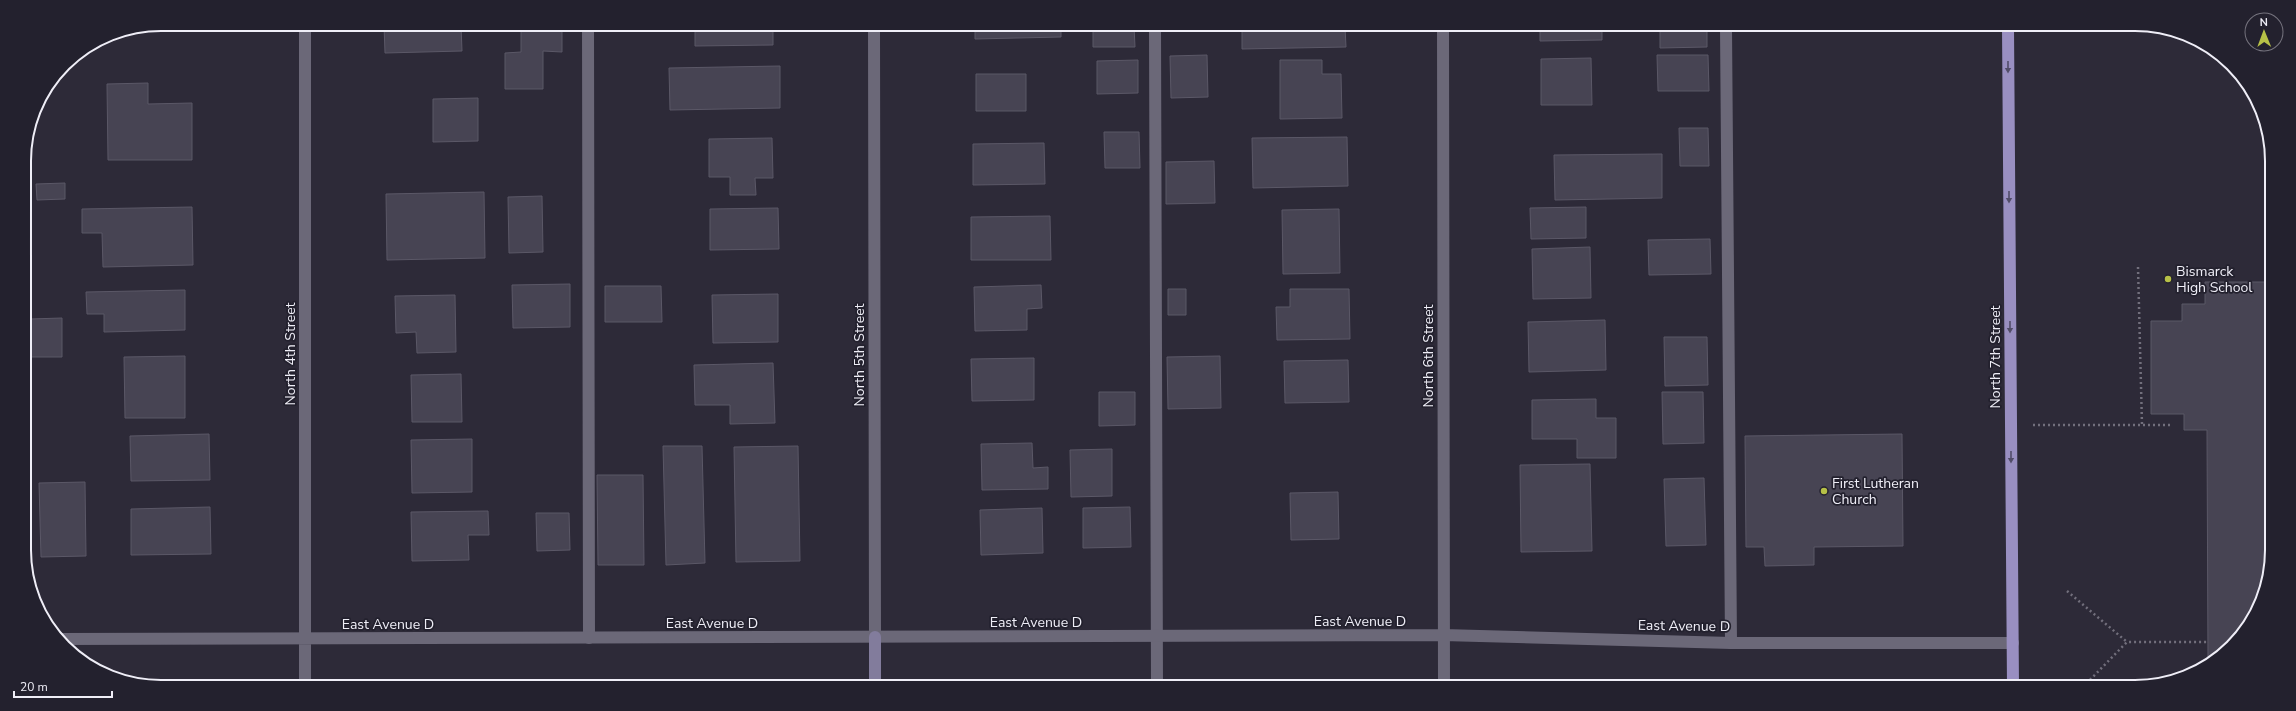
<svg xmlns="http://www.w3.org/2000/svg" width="2296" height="711" font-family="'Nunito Sans',sans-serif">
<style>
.building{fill:#474453;stroke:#5b5867}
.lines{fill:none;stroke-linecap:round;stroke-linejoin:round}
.path{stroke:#726f7c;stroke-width:2.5;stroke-dasharray:2 3;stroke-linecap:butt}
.lane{stroke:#6b6878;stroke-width:12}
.street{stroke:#6b6878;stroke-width:12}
.secondary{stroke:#827c9c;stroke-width:12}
.primary{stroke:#998fc1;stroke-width:12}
.oneway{fill:#524d69}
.poi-dot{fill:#b7c147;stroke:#23212e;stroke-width:1.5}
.labels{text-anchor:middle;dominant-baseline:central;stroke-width:3.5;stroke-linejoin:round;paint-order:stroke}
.poi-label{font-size:14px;fill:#efeef7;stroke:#23212e;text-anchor:start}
.street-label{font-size:14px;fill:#efeef7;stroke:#23212e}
.rim{fill:none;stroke:#efeef7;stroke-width:2}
</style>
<rect width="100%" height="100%" fill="#2d2a38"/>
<path class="building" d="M 384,25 L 461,25 L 462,51 L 385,53 Z
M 521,25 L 562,25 L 562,52 L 543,51 L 543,89 L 505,89 L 505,53 L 521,52 Z
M 695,25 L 773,25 L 773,45 L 695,46 Z
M 975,26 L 1061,26 L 1061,37 L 975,39 Z
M 1093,26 L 1134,26 L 1135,47 L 1093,47 Z
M 1242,26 L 1345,27 L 1346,47 L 1242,49 Z
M 1540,27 L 1602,27 L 1602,40 L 1540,41 Z
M 1660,27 L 1707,28 L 1707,47 L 1660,48 Z
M 1207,55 L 1208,97 L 1171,98 L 1170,56 Z
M 1657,55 L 1708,55 L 1709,91 L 1658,91 Z
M 1591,58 L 1592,105 L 1541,105 L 1541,59 Z
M 1138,60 L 1138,93 L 1097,94 L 1097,61 Z
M 1280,60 L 1322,60 L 1322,74 L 1341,74 L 1342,118 L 1280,119 Z
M 780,66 L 780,108 L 670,110 L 669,68 Z
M 976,74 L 1026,74 L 1026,111 L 976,111 Z
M 148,83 L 148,104 L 192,103 L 192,160 L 108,160 L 107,84 Z
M 478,98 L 478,141 L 433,142 L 433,99 Z
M 1679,128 L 1708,128 L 1709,166 L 1680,166 Z
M 1104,132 L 1139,132 L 1140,168 L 1105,168 Z
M 1347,137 L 1348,186 L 1253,188 L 1252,138 Z
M 772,138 L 773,178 L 755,178 L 756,195 L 730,195 L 730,177 L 709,177 L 709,139 Z
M 1044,143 L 1045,184 L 973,185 L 973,144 Z
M 1662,154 L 1662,198 L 1555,200 L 1554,155 Z
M 1214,161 L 1215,203 L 1166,204 L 1166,162 Z
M 65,183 L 65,199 L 37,200 L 36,184 Z
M 484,192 L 485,258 L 387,260 L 386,194 Z
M 542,196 L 543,252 L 509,253 L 508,197 Z
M 192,207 L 193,265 L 103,267 L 102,233 L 82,233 L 82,209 Z
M 1586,207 L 1586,238 L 1531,239 L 1530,208 Z
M 778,208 L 779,249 L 710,250 L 710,209 Z
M 1339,209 L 1340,273 L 1283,274 L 1282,210 Z
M 1050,216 L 1051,260 L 971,260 L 971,217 Z
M 1710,239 L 1711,274 L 1649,275 L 1648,240 Z
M 1590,247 L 1591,298 L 1533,299 L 1532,249 Z
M 2205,282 L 2269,282 L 2267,585 L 2249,626 L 2225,653 L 2208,664 L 2207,430 L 2184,430 L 2184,414 L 2151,414 L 2151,321 L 2182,321 L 2182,304 L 2205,304 Z
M 570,284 L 570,327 L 513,328 L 512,285 Z
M 1041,285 L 1042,308 L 1027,309 L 1027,330 L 975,331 L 974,287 Z
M 605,286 L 661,286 L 662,322 L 605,322 Z
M 1168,289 L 1186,289 L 1186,315 L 1168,315 Z
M 1290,289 L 1349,289 L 1350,339 L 1277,340 L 1276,307 L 1290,307 Z
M 185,290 L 185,330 L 104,332 L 104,314 L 87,314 L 86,292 Z
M 778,294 L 778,342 L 713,343 L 712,295 Z
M 455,295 L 456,352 L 417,353 L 416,332 L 396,333 L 395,296 Z
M 62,318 L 62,357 L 31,357 L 30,319 Z
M 1605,320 L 1606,370 L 1529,372 L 1528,322 Z
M 1664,337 L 1707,337 L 1708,385 L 1665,386 Z
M 185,356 L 185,418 L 125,418 L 124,357 Z
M 1220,356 L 1221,408 L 1168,409 L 1167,357 Z
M 1034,358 L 1034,400 L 972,401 L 971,359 Z
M 1348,360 L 1349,402 L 1285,403 L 1284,361 Z
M 773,363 L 775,423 L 730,424 L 730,405 L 695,405 L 694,365 Z
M 461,374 L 462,422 L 412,422 L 411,375 Z
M 1099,392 L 1135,392 L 1135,425 L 1099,426 Z
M 1662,392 L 1703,392 L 1704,443 L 1663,444 Z
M 1596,399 L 1596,418 L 1616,418 L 1616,458 L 1577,458 L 1577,439 L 1532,439 L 1532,400 Z
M 209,434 L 210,480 L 131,481 L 130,436 Z
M 1902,434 L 1903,546 L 1814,547 L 1814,565 L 1765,566 L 1764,547 L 1746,547 L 1745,436 Z
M 472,439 L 472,492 L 412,493 L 411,440 Z
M 1032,443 L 1033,468 L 1048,467 L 1048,489 L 982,490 L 981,444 Z
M 663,446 L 702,446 L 705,563 L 666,565 Z
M 798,446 L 800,561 L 736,562 L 734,447 Z
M 1112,449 L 1112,496 L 1071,497 L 1070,450 Z
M 1590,464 L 1592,551 L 1521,552 L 1520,465 Z
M 597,475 L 643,475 L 644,565 L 598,565 Z
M 1704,478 L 1706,545 L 1666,546 L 1664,479 Z
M 85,482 L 86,556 L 41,557 L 39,483 Z
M 1338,492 L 1339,539 L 1291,540 L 1290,493 Z
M 210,507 L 211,554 L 131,555 L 131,509 Z
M 1130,507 L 1131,547 L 1083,548 L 1083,508 Z
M 1042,508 L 1043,553 L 981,555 L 980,510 Z
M 488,511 L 489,535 L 468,535 L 469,560 L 412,561 L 411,512 Z
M 536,513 L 569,513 L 570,550 L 537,551 Z"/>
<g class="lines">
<path class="path" d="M 2138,267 L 2142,425
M 2033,425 L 2170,425
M 2067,591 L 2127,642
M 2083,687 L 2127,642 L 2208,642"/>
<path class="lane" d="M 588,25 L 589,638
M 1155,26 L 1157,685
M 1726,28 L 1731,643"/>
<path class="street" d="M 874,26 L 875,637
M 1443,27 L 1444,685
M 59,639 L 1443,635 L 1731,643 L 2013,643
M 305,683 L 305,24"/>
<path class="secondary" d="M 875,637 L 875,684"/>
<path class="primary" d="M 2008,28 L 2013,686"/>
</g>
<defs><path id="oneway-solid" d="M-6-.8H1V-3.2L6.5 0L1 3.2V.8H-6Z"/></defs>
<g class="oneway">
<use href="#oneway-solid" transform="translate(2008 67) rotate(90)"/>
<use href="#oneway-solid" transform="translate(2009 197) rotate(90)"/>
<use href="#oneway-solid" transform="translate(2010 327) rotate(90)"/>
<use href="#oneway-solid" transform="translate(2011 457) rotate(90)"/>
</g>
<g class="poi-dot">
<circle cx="2168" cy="279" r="4"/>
<circle cx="1824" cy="491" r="4"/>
</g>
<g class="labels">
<g class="poi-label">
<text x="2176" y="271">Bismarck<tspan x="2176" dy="16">High School</tspan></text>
<text x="1832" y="483">First Lutheran<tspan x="1832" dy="16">Church</tspan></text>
</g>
<g class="street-label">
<text transform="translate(290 354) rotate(-90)">North 4th Street</text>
<text transform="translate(859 355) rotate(-90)">North 5th Street</text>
<text transform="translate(1428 356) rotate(-90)">North 6th Street</text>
<text transform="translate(1995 357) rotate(-90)">North 7th Street</text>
<text x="1360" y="621">East Avenue D</text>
<text x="1036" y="622">East Avenue D</text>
<text x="712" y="623">East Avenue D</text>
<text x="388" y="624">East Avenue D</text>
<text transform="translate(1684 626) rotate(1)">East Avenue D</text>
</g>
</g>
<path d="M0 0H2296V711H0ZM161 31H2135A130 130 0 0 1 2265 161V550A130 130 0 0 1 2135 680H161A130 130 0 0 1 31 550V161A130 130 0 0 1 161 31Z" fill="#23212e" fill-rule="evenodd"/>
<path class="rim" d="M161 31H2135A130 130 0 0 1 2265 161V550A130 130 0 0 1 2135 680H161A130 130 0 0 1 31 550V161A130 130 0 0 1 161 31Z"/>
<g transform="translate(2264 32) rotate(359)"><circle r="19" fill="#23212e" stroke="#75737e"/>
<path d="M0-3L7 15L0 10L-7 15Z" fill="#b7c147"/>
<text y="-6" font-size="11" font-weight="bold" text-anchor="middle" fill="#efeef7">N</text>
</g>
<path d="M14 691v6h98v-6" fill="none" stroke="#efeef7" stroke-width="2"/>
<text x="20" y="691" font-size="12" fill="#efeef7" stroke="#23212e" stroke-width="3" paint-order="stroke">20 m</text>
</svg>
